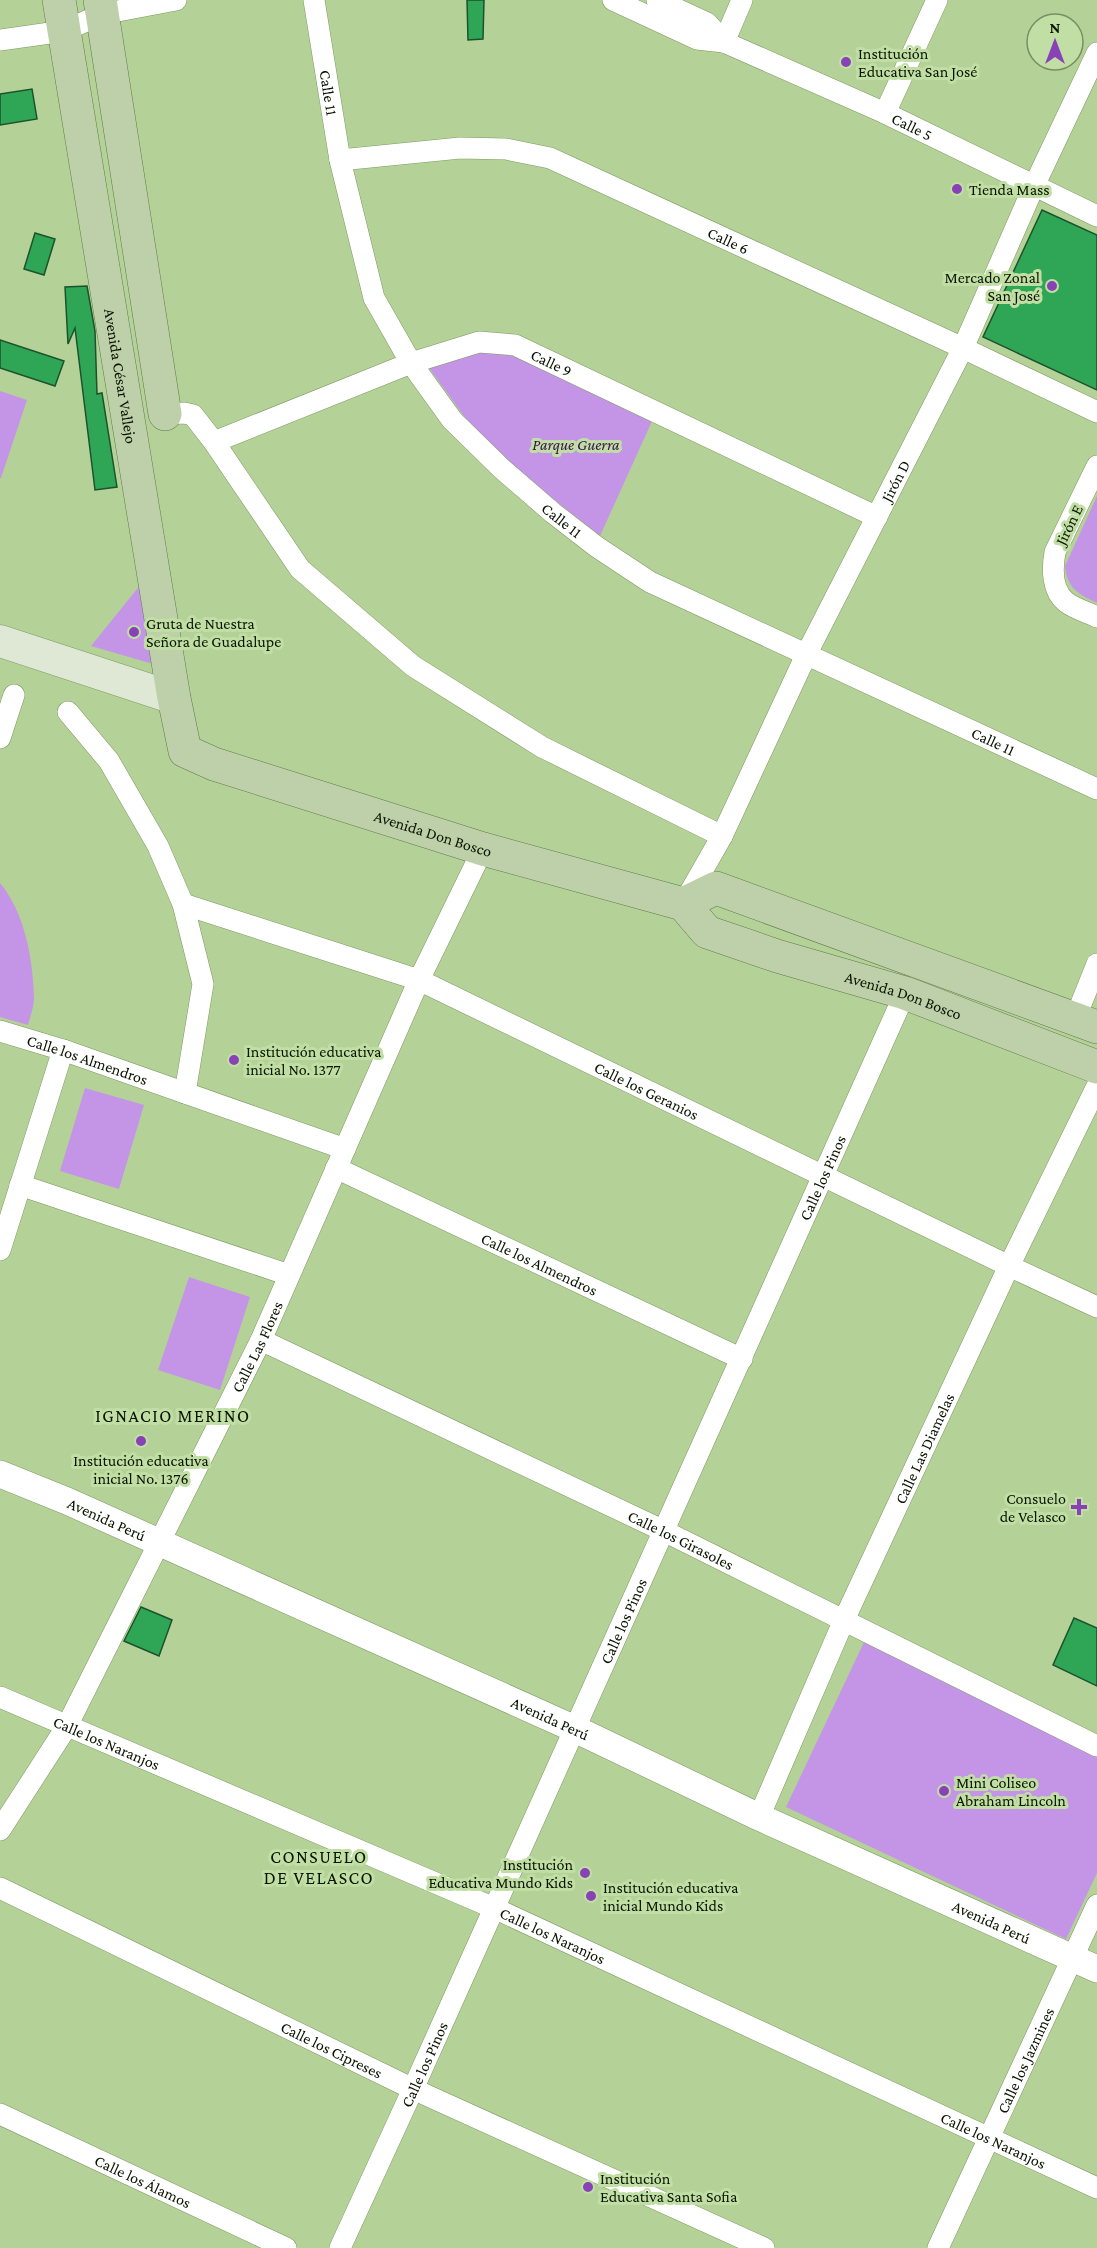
<svg xmlns="http://www.w3.org/2000/svg" width="1097" height="2248" font-family="'Crimson Pro',serif">
<style>
.green{fill:#c495e6}
.building{fill:#2ea656;stroke:#1d522c;stroke-width:1.5}
.lines{fill:none;stroke-linecap:round;stroke-linejoin:round}
.minor-casing{stroke:#7d9961;stroke-width:22}
.tertiary-casing{stroke:#7d9961;stroke-width:28}
.secondary-casing{stroke:#7d9961;stroke-width:33}
.primary-casing{stroke:#627a4a;stroke-width:34}
.minor{stroke:#fff;stroke-width:21}
.tertiary{stroke:#fff;stroke-width:27}
.secondary{stroke:#dee8d5;stroke-width:32}
.primary{stroke:#bed0aa;stroke-width:33}
.poi-dot{fill:#8942b5;stroke:#c1dfa5;stroke-width:2}
.labels{text-anchor:middle;dominant-baseline:central;stroke-width:6;stroke-linejoin:round;paint-order:stroke}
.poi-label{font-size:16px;fill:#0a1401;stroke:#c1dfa5;text-anchor:start}
.street-label{font-size:16px;fill:#0a1401;stroke:#c1dfa5}
.park-label{font-size:16px;font-style:italic;fill:#3a1252;stroke:#c1dfa5}
.neighbourhood-label{font-size:18px;letter-spacing:1.5px;fill:#0a1401;stroke:#c1dfa5}
</style>
<rect width="100%" height="100%" fill="#b4d298"/>
<path class="green" d="M 504,344 L 653,419 L 600,536 L 484,444 L 427,365 Z
M 0,391 L 27,400 L 1,478 L 0,478 Z
M 1097,496 L 1097,603 C 1078,594 1067,588 1065,566 Z
M 141,584 L 160,666 L 91,646 Z
M 0,883 C 25,913 33,959 34,998 C 34,1007 30,1017 28,1025 L 0,1017 Z
M 85,1088 L 144,1105 L 119,1189 L 60,1171 Z
M 189,1277 L 250,1297 L 220,1390 L 158,1370 Z
M 864,1642 L 1097,1751 L 1097,1873 L 1066,1939 L 786,1807 Z"/>
<path class="building" d="M 467,0 L 484,0 L 483,39 L 468,40 Z
M 32,89 L 37,119 L 0,125 L 0,94 Z
M 1042,210 L 1097,235 L 1097,390 L 983,337 Z
M 35,233 L 55,239 L 44,275 L 24,269 Z
M 87,286 L 95,331 L 97,394 L 102,393 L 117,487 L 95,490 L 75,328 L 68,344 L 65,287 Z
M 0,340 L 64,361 L 55,386 L 0,368 Z
M 141,1607 L 172,1620 L 159,1656 L 124,1641 Z
M 1074,1618 L 1097,1628 L 1097,1686 L 1053,1665 Z"/>
<g class="lines">
<defs>
<g id="minor">
<path id="s1" d="M 314,0 L 340,160 L 374,298 L 411,363 L 452,420 L 501,468 L 553,513 L 597,547 L 650,582 L 1097,789"/>
<path id="s2" d="M 613,0 L 697,39 L 724,42 L 885,113 L 1097,216"/>
<path d="M 657,0 L 707,23 L 724,42"/>
<path d="M 0,40 L 64,31 L 102,14 L 176,0"/>
<path d="M 724,42 L 742,0"/>
<path d="M 885,113 L 937,0"/>
<path id="s3" d="M 340,160 L 460,148 L 506,149 L 550,158 L 963,348 L 1097,412"/>
<path d="M 165,414 L 184,413 L 193,415 L 214,442 L 300,569 L 413,666 L 542,747 L 722,836"/>
<path id="s4" d="M 214,442 L 411,363 L 479,342 L 515,345 L 877,517"/>
<path d="M 1097,466 L 1055,552 C 1052,569 1052,591 1066,602 C 1075,609 1087,612 1097,617"/>
<path d="M 68,712 L 109,761 L 158,846 L 183,904 L 203,984 L 185,1093"/>
<path d="M 0,738 L 14,695"/>
<path id="s5" d="M 685,901 L 722,836 L 807,653 L 963,348 L 1034,186 L 1097,53"/>
<path id="s6" d="M 183,904 L 419,980 L 1009,1266 L 1097,1307"/>
<path d="M 1075,1019 L 1097,964"/>
<path id="s7" d="M 0,1031 L 63,1050 L 345,1149"/>
<path id="s8" d="M 336,1168 L 742,1359"/>
<path d="M 20,1185 L 289,1275"/>
<path d="M 0,1250 L 63,1050"/>
<path id="s9" d="M 261,1340 L 664,1531 L 1097,1746"/>
<path id="s10" d="M 0,1697 L 494,1908 L 1097,2188"/>
<path id="s11" d="M 759,1817 L 844,1620 L 1009,1266 L 1097,1086"/>
<path id="s12" d="M 0,1830 L 67,1726 L 261,1340 L 419,980 L 483,849"/>
<path id="s13" d="M 0,1888 L 413,2089 L 764,2248"/>
<path id="s14" d="M 0,2114 L 286,2248"/>
<path id="s15" d="M 340,2248 L 413,2089 L 905,993"/>
<path id="s16" d="M 938,2248 L 1097,1905"/>
</g>
<g id="tertiary">
<path id="s17" d="M 0,1474 L 67,1501 L 575,1729 L 759,1817 L 1097,1969"/>
</g>
<path id="secondary" d="M 0,641 L 174,698"/>
<g id="primary">
<path id="s18" d="M 59,0 L 174,698 L 185,751 L 214,764 L 483,849 L 683,904 L 707,932 L 777,956 L 905,993 L 1097,1067"/>
<path d="M 100,0 L 165,414"/>
<path d="M 683,904 L 716,888 L 1097,1027"/>
</g>
</defs>
<use href="#minor" class="minor-casing"/>
<use href="#tertiary" class="tertiary-casing"/>
<use href="#secondary" class="secondary-casing"/>
<use href="#primary" class="primary-casing"/>
<use href="#minor" class="minor"/>
<use href="#tertiary" class="tertiary"/>
<use href="#secondary" class="secondary"/>
<use href="#primary" class="primary"/>
</g>
<g class="poi-dot">
<circle cx="846" cy="62" r="6"/>
<circle cx="957" cy="189" r="6"/>
<circle cx="1052" cy="286" r="6"/>
<circle cx="134" cy="632" r="6"/>
<circle cx="234" cy="1060" r="6"/>
<circle cx="141" cy="1441" r="6"/>
<path d="M1076 1498h6v6h6v6h-6v6h-6v-6h-6v-6h6z"/>
<circle cx="944" cy="1791" r="6"/>
<circle cx="585" cy="1873" r="6"/>
<circle cx="591" cy="1896" r="6"/>
<circle cx="588" cy="2187" r="6"/>
</g>
<g class="labels">
<g class="poi-label">
<text x="858" y="53">Institución<tspan x="858" dy="18">Educativa San José</tspan></text>
<text x="969" y="189">Tienda Mass</text>
<text x="1040" y="277" text-anchor="end">Mercado Zonal<tspan x="1040" dy="18">San José</tspan></text>
<text x="146" y="623">Gruta de Nuestra<tspan x="146" dy="18">Señora de Guadalupe</tspan></text>
<text x="246" y="1051">Institución educativa<tspan x="246" dy="18">inicial No. 1377</tspan></text>
<text x="141" y="1460" text-anchor="middle">Institución educativa<tspan x="141" dy="18">inicial No. 1376</tspan></text>
<text x="1066" y="1498" text-anchor="end">Consuelo<tspan x="1066" dy="18">de Velasco</tspan></text>
<text x="956" y="1782">Mini Coliseo<tspan x="956" dy="18">Abraham Lincoln</tspan></text>
<text x="573" y="1864" text-anchor="end">Institución<tspan x="573" dy="18">Educativa Mundo Kids</tspan></text>
<text x="603" y="1887">Institución educativa<tspan x="603" dy="18">inicial Mundo Kids</tspan></text>
<text x="600" y="2178">Institución<tspan x="600" dy="18">Educativa Santa Sofia</tspan></text>
</g>
<g class="street-label">
<text stroke="none"><textPath href="#s1" startOffset="94">Calle 11</textPath></text>
<text stroke="none"><textPath href="#s2" startOffset="326">Calle 5</textPath></text>
<text stroke="none"><textPath href="#s3" startOffset="408">Calle 6</textPath></text>
<text stroke="none"><textPath href="#s4" startOffset="360">Calle 9</textPath></text>
<text stroke="none"><textPath href="#s18" startOffset="381">Avenida César Vallejo</textPath></text>
<text stroke="none"><textPath href="#s5" startOffset="470">Jirón D</textPath></text>
<text stroke="none"><textPath href="#s1" startOffset="598">Calle 11</textPath></text>
<text transform="translate(1069 525) rotate(-64)">Jirón E</text>
<text stroke="none"><textPath href="#s1" startOffset="1084">Calle 11</textPath></text>
<text stroke="none"><textPath href="#s18" startOffset="1023">Avenida Don Bosco</textPath></text>
<text stroke="none"><textPath href="#s18" startOffset="1526">Avenida Don Bosco</textPath></text>
<text stroke="none"><textPath href="#s7" startOffset="92">Calle los Almendros</textPath></text>
<text stroke="none"><textPath href="#s6" startOffset="501">Calle los Geranios</textPath></text>
<text stroke="none"><textPath href="#s15" startOffset="1174">Calle los Pinos</textPath></text>
<text stroke="none"><textPath href="#s8" startOffset="225">Calle los Almendros</textPath></text>
<text stroke="none"><textPath href="#s12" startOffset="548">Calle Las Flores</textPath></text>
<text stroke="none"><textPath href="#s11" startOffset="404">Calle Las Diamelas</textPath></text>
<text stroke="none"><textPath href="#s17" startOffset="116">Avenida Perú</textPath></text>
<text stroke="none"><textPath href="#s9" startOffset="465">Calle los Girasoles</textPath></text>
<text stroke="none"><textPath href="#s15" startOffset="688">Calle los Pinos</textPath></text>
<text stroke="none"><textPath href="#s17" startOffset="602">Avenida Perú</textPath></text>
<text stroke="none"><textPath href="#s10" startOffset="116">Calle los Naranjos</textPath></text>
<text stroke="none"><textPath href="#s17" startOffset="1088">Avenida Perú</textPath></text>
<text stroke="none"><textPath href="#s10" startOffset="602">Calle los Naranjos</textPath></text>
<text stroke="none"><textPath href="#s13" startOffset="369">Calle los Cipreses</textPath></text>
<text stroke="none"><textPath href="#s16" startOffset="207">Calle los Jazmines</textPath></text>
<text stroke="none"><textPath href="#s15" startOffset="202">Calle los Pinos</textPath></text>
<text stroke="none"><textPath href="#s10" startOffset="1088">Calle los Naranjos</textPath></text>
<text stroke="none"><textPath href="#s14" startOffset="158">Calle los Álamos</textPath></text>
</g>
<g class="park-label">
<text x="576" y="444">Parque Guerra</text>
</g>
<g class="neighbourhood-label">
<text x="173" y="1416">IGNACIO MERINO</text>
<text x="319" y="1857">CONSUELO<tspan x="319" dy="21">DE VELASCO</tspan></text>
</g>
</g>
<g transform="translate(1055 42)"><circle r="28" fill="#c1dfa5" stroke="#788e63" stroke-width="1.5"/>
<path d="M0-4.5L10 22L0 15L-10 22Z" fill="#8942b5"/>
<text y="-9" font-size="16" font-weight="bold" text-anchor="middle" fill="#0a1401">N</text>
</g>
</svg>
